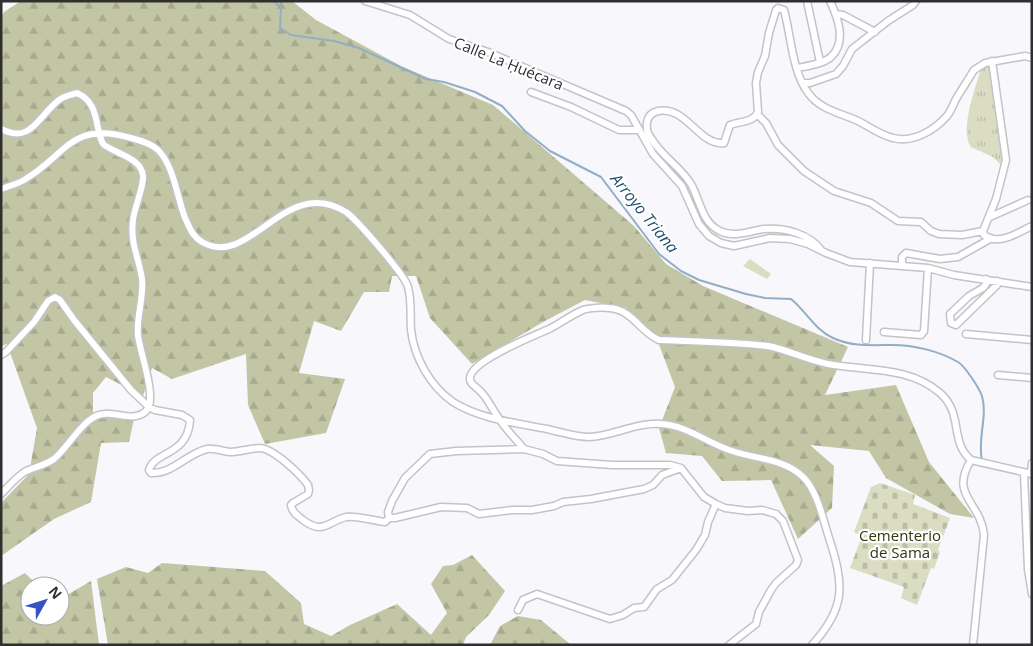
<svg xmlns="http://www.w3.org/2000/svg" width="1033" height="646" font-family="'Open Sans',sans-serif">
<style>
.grass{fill:url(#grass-tufts)}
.forest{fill:url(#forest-firs)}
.cemetery{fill:url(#cemetery-stones)}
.pitch{fill:#daddc2}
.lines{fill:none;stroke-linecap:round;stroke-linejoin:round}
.stream{stroke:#92aec6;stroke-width:2}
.minor-casing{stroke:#c3c3c8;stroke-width:9}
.minor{stroke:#fff;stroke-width:6}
.labels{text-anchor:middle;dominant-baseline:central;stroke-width:4.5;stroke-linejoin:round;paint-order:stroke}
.street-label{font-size:15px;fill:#2f2f31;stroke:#fff}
.park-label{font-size:15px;fill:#33350b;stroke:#fff}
.water-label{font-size:16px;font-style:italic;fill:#1f4e70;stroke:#fff}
</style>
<defs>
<pattern id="grass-tufts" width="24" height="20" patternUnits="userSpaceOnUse" patternTransform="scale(1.25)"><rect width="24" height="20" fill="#daddc2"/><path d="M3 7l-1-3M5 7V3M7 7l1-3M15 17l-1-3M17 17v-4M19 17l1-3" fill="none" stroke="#bbbea7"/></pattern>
<pattern id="forest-firs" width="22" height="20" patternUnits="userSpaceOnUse" patternTransform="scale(1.25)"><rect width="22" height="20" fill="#c3c6a4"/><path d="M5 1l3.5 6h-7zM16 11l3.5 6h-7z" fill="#a8aa8e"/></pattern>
<pattern id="cemetery-stones" width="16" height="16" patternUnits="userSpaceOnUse" patternTransform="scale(1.25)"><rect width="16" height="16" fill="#daddc2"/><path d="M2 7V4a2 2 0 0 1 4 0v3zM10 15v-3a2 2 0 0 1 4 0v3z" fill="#bbbea7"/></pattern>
</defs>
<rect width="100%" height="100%" fill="#f7f7fc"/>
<path class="grass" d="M 990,65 L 999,136 L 1003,154 L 1002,166 L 993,157 L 971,147 C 959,130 976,87 981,68 Z"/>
<path class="forest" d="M 21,1 L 292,1 L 316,20 L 403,67 L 493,105 L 634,226 L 666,264 L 703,286 L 848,347 L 825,395 L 896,385 L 929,462 L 974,518 L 950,514 L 886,478 L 869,451 L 810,445 L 834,466 L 832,508 L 798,539 L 771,480 L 722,481 L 702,456 L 666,453 L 659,428 L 675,387 L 655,334 L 626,308 L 585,300 L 543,322 L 472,364 L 430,318 L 416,276 L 392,276 L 389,292 L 364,292 L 341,331 L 314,321 L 299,373 L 345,379 L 326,433 L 265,444 L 248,405 L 246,354 L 172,379 L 152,368 L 143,396 L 106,377 L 93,393 L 93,413 L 134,419 L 129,442 L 101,443 L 91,502 L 54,519 L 1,556 L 1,503 L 29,474 L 37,428 L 7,344 L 1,346 L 1,17 L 4,12 Z
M 472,555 L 505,591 L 489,615 L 466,637 L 463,645 L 108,645 L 97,579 L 126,567 L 148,573 L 162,563 L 265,571 L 301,603 L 304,624 L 331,636 L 350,625 L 397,604 L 431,635 L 447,613 L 431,584 L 443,566 L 453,565 Z
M 25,573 L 38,586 L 30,586 L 30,616 L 60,616 L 60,599 L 91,581 L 99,645 L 1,645 L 1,586 Z
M 518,616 L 541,620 L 571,645 L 490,645 L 500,626 Z"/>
<path class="cemetery" d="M 880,483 L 915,495 L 913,504 L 950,518 L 938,550 L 940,552 L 934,569 L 931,568 L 917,605 L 901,598 L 904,587 L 850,568 L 862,536 L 854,532 L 871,487 Z"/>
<path class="pitch" d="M 750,259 L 771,274 L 767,279 L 743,266 Z"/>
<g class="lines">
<path class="stream" d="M 277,1 L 276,4 L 281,7 L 280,28 L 291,35 L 334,41 L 359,48 L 426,79 L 444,82 L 475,92 L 502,106 L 525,131 L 550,151 L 601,177 L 659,254 L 681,271 L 699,280 L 746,294 L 765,298 L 791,299 C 806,311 815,330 833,338 C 852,347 872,345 892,345 C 914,345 939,351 958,362 C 965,366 979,388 982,396 C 988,417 977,439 982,460"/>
<defs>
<path id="minor" d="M 365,1 L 410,15 L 449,39 L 488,52 L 626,111 L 631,115 L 653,154 L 682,186 L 699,224 L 709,236 L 721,243 L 734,246 L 770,238 L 790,239 L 808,244 L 826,253 L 850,262 L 928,268 L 954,275 L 1032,287
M 807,1 L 820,62
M 836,14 L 843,15 L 875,32
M 797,68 C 808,66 823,64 831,57 C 847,42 838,18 830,1
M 803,83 L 810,83 L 836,74 L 843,66 L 852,49 L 888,21 L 913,5 L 916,1
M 531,92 L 571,107 L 619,130 L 639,130
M 757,114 L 766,123 L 778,145 L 804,171 L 834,191 L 871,203 L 898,221 L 921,222 L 931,231 L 939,234 L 962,235 L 983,231
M 1,129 C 31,145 39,115 59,100 C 64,96 71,95 77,93 C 100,103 94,126 103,144 C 115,154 141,157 143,176 C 144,187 134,208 133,220 C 130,244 139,258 142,279 C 144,298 136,317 138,336 C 140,352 157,397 147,410 C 134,425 112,408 96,416 C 80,424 68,447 54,459 C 46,465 35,467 26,471 C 16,477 9,486 1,494
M 1,189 C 9,186 17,184 24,180 C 67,155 71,120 131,138 C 139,140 152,144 158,150 C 174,166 177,197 185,218 C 190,228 192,236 202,242 C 251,270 284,174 346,212 C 357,220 405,275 408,287 C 412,301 410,316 411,330 C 414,357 430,386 453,402 C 480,419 516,423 547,429 C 561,432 575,437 589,437 C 614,436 636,422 661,424 C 685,425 706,442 729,450 C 753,459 784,458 803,477 C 818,491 824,524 831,544 C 845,587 844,610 812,645
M 990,217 L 1028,200
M 983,231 L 996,199 L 1006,160 L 992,61
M 983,231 L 984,235 C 999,246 1017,233 1032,226
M 822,251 C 810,234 785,227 764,229 C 750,231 734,238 720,231 C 702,223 700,200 691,184 C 680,166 661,156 651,138 C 644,129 645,114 658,111 C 686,105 699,146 724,143 L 730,125 C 740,121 753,123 758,112 L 756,83 L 758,72 L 765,56 L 769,33 L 776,10 L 778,8 L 784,10 C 791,35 792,73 809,94 C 821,110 841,113 858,121 C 870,127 880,135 893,138 C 912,143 934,131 947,116 C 951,111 953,105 956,99 C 962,89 968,80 974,70 L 985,63 L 1025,56 L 1032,58
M 902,265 L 902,257 L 906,253 L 940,259 L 958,257 L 990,239
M 986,279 L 986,284 L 983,288 L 969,296 L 950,314 L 951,323 L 956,325 L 997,285 L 997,281
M 884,332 L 921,335 L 924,331 L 928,268
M 966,334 L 1032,340
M 866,340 L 870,263
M 1,355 L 6,352 L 34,322 L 48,301 L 55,297 L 60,300 L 74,320 L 131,390 L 149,407 L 155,410 L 182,415 L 190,420 C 188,456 154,451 149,470 L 151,473 C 173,474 186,454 207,449 C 214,448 222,451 230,452 C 240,452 250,448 260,448 C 274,449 300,474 308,485 L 309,490 L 308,494 L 293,503 L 291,505 C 292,512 297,515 303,520 C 323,535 327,522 346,517 C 355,515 375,521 385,522 L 389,518 L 395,518 L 441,507 L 467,508 L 479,514 L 512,510 L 532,510 L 554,506 L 563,502 L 591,499 L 644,489 L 653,485 L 662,475 L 681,468
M 998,375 L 1032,378
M 524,449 C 516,439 505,429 498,417 C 492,409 488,399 481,392 C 477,387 469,384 470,378 C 471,360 534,336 549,329 C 561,323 571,315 583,310 C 589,308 602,307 609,308 C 632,309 640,332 659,340 C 688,341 717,342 746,344 C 755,345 764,345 773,347 C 791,352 809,360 828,364 C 866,371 909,366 940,393 C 964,414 949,441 971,460 L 1032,474
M 971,460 C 949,496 981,502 984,535 L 973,645
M 1024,473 L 1028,569 L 1032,594
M 1031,474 L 1032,463
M 389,518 L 388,512 L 392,501 L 405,478 L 430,454 L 456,451 L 524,449 L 543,454 L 557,461 L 612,465 L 670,465 L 681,468 L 704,497 L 716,504 L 725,508 L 748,511 L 762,510 L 776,514 L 783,521 L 798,560 L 796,565 L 776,583 L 771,590 L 759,612 L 756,624 L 729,645
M 518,610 L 523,600 L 537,594 L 610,619 L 623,615 L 634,608 L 644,607 L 657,589 L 672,580 L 696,550 L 705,535 L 708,522 L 716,504"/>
</defs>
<use href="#minor" class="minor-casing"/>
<use href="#minor" class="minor"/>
</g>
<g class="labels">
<g class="street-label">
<text transform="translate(509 63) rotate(22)">Calle La Ḥuécara</text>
</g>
<g class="park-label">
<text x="900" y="535">Cementerio<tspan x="900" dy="17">de Sama</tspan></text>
</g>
<g class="water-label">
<text transform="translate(645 213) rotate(51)">Arroyo Triana</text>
</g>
</g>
<rect width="1033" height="646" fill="none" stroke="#2f2f31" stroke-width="5"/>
<g transform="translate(45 601) rotate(51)"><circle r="24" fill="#ffffff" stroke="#acacad"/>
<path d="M0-4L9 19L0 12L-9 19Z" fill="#3653c4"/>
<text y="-8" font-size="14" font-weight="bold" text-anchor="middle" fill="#2f2f31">N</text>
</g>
</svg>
